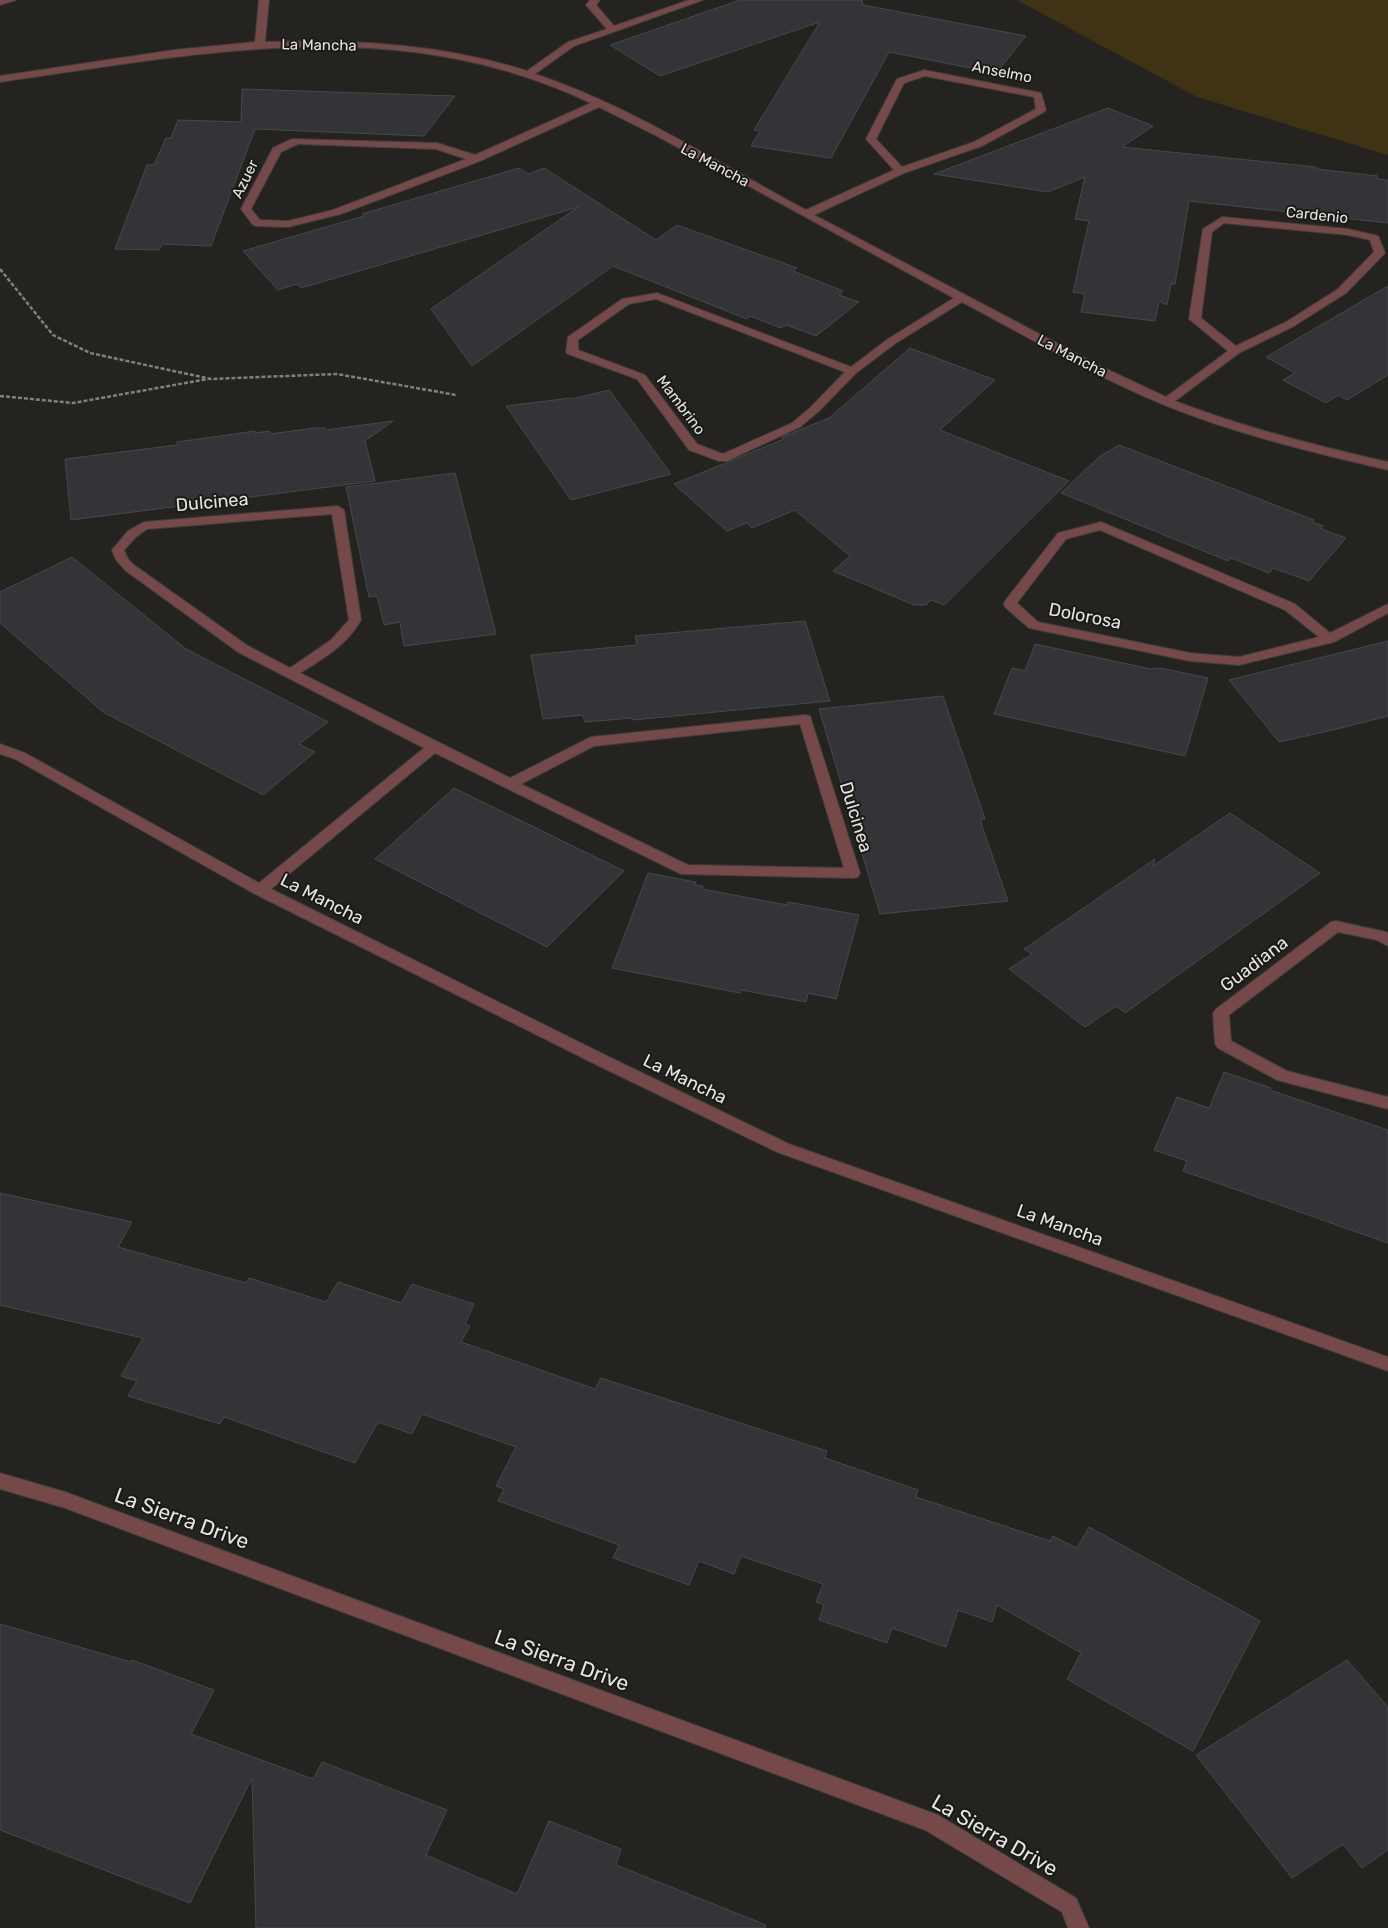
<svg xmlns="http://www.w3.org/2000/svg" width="1388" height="1928" font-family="Rubik,sans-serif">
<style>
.green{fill:#403315}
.building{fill:#333437;stroke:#47484b}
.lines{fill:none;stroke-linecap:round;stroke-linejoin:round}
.minor-casing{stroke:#3f3e3b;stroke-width:2}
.path{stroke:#81807e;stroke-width:2.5;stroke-dasharray:4 2;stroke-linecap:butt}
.minor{fill:#75494a;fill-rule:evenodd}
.labels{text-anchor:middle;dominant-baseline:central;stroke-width:4;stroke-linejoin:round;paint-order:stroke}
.far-street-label{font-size:15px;fill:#e4e4e2;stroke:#1b1a17}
.street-label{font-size:18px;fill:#e4e4e2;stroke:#1b1a17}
.near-street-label{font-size:21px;fill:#e4e4e2;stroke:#1b1a17}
</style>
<rect width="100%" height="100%" fill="#242320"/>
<path class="green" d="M 1017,0 L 1388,0 L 1388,155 L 1197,97 Z"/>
<path class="building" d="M 740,0 L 862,0 L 863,5 L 1026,36 L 996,73 L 889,52 L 831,158 L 751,146 L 760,131 L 754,130 L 820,22 L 660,76 L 610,45 Z
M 242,89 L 455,96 L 424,136 L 255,129 L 211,246 L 162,244 L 159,250 L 115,249 L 147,165 L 154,165 L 166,138 L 171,138 L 178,120 L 241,122 Z
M 1108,108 L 1153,126 L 1122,147 L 1316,167 L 1316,169 L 1378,176 L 1377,179 L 1388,180 L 1388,223 L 1189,201 L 1175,284 L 1171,284 L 1167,305 L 1159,301 L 1155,321 L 1081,312 L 1085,294 L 1073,292 L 1089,221 L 1075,219 L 1085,177 L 1048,192 L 934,174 Z
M 519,168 L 528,174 L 544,168 L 656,240 L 677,225 L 797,268 L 793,271 L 843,291 L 839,295 L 859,302 L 816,336 L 786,325 L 781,328 L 750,316 L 747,319 L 613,266 L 472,366 L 431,309 L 578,207 L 301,288 L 297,284 L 278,290 L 243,251 L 364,216 L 362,214 Z
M 1388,286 L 1388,375 L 1347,400 L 1338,395 L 1326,403 L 1283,380 L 1295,373 L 1266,357 Z
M 910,348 L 995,380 L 940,430 L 1069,481 L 944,605 L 931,600 L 926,605 L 914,605 L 833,571 L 850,556 L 795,510 L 752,528 L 747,523 L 727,531 L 674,484 L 784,439 L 782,437 L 829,418 Z
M 609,390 L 671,474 L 571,500 L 506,406 L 571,398 L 572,399 Z
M 393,421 L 365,441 L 375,481 L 71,520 L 65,459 L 177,445 L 177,442 L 255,431 L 255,433 L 270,431 L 270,434 L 314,428 L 325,428 L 326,430 Z
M 1119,445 L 1314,520 L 1312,522 L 1323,526 L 1321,529 L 1346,538 L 1309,581 L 1273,568 L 1269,573 L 1231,558 L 1228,561 L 1061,493 L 1100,456 Z
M 455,473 L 496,634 L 404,646 L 400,622 L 384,625 L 377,596 L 369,597 L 346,487 Z
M 72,557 L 186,649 L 328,722 L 299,744 L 315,752 L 263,795 L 103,712 L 0,623 L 0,592 Z
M 805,621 L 830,701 L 633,720 L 632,718 L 585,722 L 583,715 L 543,719 L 531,655 L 637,645 L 635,636 Z
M 1388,641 L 1388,716 L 1341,728 L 1279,742 L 1229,680 Z
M 1035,644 L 1151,669 L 1160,668 L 1208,678 L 1185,756 L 994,714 L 1012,668 L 1025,671 Z
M 943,696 L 985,819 L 980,820 L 1008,901 L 880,914 L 819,709 Z
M 454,788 L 624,871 L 547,947 L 375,859 Z
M 1230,813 L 1320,873 L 1125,1013 L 1116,1006 L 1085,1027 L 1009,969 L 1032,954 L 1024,949 L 1155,859 L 1153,866 Z
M 648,873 L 696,882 L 695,885 L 703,886 L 702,889 L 787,905 L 788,902 L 859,915 L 836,999 L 808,993 L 806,1002 L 741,990 L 740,993 L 612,968 Z
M 1224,1072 L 1271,1088 L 1270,1090 L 1388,1130 L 1388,1243 L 1183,1171 L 1187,1161 L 1154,1150 L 1177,1097 L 1209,1108 Z
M 0,1193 L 132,1222 L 118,1247 L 246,1283 L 249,1278 L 326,1302 L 338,1282 L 401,1303 L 412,1284 L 474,1304 L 465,1324 L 470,1326 L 461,1342 L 595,1389 L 601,1378 L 827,1451 L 825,1458 L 918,1490 L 916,1497 L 1050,1541 L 1053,1536 L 1077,1548 L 1089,1527 L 1260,1621 L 1193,1751 L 1067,1679 L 1081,1653 L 997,1605 L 992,1622 L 958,1610 L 946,1647 L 892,1628 L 887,1643 L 819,1620 L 824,1605 L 816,1602 L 823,1584 L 741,1556 L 734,1574 L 699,1561 L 689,1585 L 613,1558 L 619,1545 L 498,1501 L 504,1489 L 496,1486 L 516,1447 L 422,1414 L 412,1434 L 378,1422 L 355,1463 L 224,1417 L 220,1424 L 128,1396 L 137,1381 L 121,1376 L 143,1338 L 0,1305 Z
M 0,1624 L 131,1662 L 132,1660 L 214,1690 L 191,1734 L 313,1779 L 322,1762 L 447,1810 L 426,1855 L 517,1894 L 549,1821 L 621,1849 L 616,1865 L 766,1925 L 765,1928 L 256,1928 L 252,1778 L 190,1903 L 0,1830 Z
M 1347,1660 L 1388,1707 L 1388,1850 L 1362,1868 L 1343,1844 L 1292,1878 L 1196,1755 Z"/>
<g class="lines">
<defs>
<path id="minor" d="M 0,0 L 16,0 L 0,5 Z
M 259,0 L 269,0 L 265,42 C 353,39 443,44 527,71 L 568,42 L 607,29 L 586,5 L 590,0 L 600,0 L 596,5 L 614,26 L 689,0 L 703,0 L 574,46 L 535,74 C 631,106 718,163 806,210 L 894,170 L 866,139 L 897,79 L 924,70 L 1041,93 L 1046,110 L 1044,112 L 982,146 L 904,173 L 814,215 L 1100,366 L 1166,397 L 1228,351 L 1189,319 L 1203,229 L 1222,217 L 1348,229 L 1378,236 L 1385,253 L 1346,293 L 1294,326 L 1239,353 L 1175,401 C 1245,428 1316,446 1388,462 L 1388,470 C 1312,452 1235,434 1162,404 C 1093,375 1028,337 962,302 L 896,343 L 856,373 L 818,412 L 800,427 L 727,461 L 719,461 L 689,450 L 637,379 L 568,354 L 566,352 L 568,337 L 622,299 L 657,293 L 851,367 L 888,339 L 954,298 L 657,136 L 599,107 L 480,161 L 341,214 L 288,227 L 257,226 L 253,225 L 241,209 L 273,148 L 292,139 L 437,143 L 475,155 L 591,103 C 397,11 203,53 0,82 L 0,76 L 174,50 L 255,42 ZM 925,76 L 1034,97 L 1036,109 L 974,142 L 902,167 L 876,139 L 904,83 ZM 298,144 L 436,149 L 466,159 L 333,210 L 288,221 L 260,220 L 251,209 L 281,152 ZM 1224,223 L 1348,235 L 1370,240 L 1374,252 L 1338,289 L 1286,322 L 1236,346 L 1201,318 L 1212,232 ZM 656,299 L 845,372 L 810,408 L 792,423 L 723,454 L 697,444 L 645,375 L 578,350 L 578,340 L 629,304 Z
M 338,506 L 344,510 L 361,620 C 347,645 324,658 300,673 L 510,778 L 591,737 L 805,715 L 810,716 L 860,873 L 858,877 L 853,878 L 681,874 L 435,753 L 271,889 L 607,1056 L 789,1144 L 1388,1357 L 1388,1371 L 777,1152 L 595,1064 L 255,894 L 15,759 L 0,754 L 0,744 L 25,753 L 259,883 L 424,748 L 238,652 L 126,571 L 116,560 L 112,550 L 128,531 L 144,522 ZM 332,514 L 349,620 L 331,640 L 290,668 L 248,646 L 134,565 L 128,559 L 124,550 L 136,537 L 147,529 ZM 800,724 L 844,868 L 688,865 L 521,784 L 594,746 Z
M 1101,522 L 1295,604 L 1330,633 L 1388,604 L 1388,613 L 1334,642 L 1239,665 L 1190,661 L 1034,629 L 1029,628 L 1005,607 L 1004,604 L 1005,601 L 1058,533 ZM 1100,530 L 1285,610 L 1319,637 L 1239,657 L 1190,653 L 1038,622 L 1017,603 L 1066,539 Z
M 1336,921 L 1386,932 L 1388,933 L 1388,946 L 1377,940 L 1338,932 L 1229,1015 L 1231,1041 L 1287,1071 L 1388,1097 L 1388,1109 L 1277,1080 L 1218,1048 L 1215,1044 L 1213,1013 L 1216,1009 L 1331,922 Z
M 0,1473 L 65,1492 L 938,1815 L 1076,1898 L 1089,1928 L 1068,1928 L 1062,1912 L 925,1830 L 65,1508 L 0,1489 Z"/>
</defs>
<use href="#minor" class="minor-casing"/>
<path class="path" d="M 0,269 L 53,335 L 90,353 L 211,379 L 337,374 L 456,395
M 0,396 L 73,403 L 208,379"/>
<use href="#minor" class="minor"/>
</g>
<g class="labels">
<g class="far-street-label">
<text transform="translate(319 45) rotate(1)">La Mancha</text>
<text transform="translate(1002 72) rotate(11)">Anselmo</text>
<text transform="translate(715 165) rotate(28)">La Mancha</text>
<text transform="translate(245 179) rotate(-64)">Azuer</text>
<text transform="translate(1317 215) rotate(6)">Cardenio</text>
<text transform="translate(1072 356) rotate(27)">La Mancha</text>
<text transform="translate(681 405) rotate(53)">Mambrino</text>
</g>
<g class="street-label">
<text transform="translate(212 502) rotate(-5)">Dulcinea</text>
<text transform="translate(1085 616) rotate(11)">Dolorosa</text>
<text transform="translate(856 817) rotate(73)">Dulcinea</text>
<text transform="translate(322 899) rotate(27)">La Mancha</text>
<text transform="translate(1254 964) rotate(-37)">Guadiana</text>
<text transform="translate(685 1079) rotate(26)">La Mancha</text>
<text transform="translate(1060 1225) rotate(20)">La Mancha</text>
</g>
<g class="near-street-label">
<text transform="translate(182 1518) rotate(20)">La Sierra Drive</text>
<text transform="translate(562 1660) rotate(20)">La Sierra Drive</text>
<text transform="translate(995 1835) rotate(30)">La Sierra Drive</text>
</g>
</g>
</svg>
